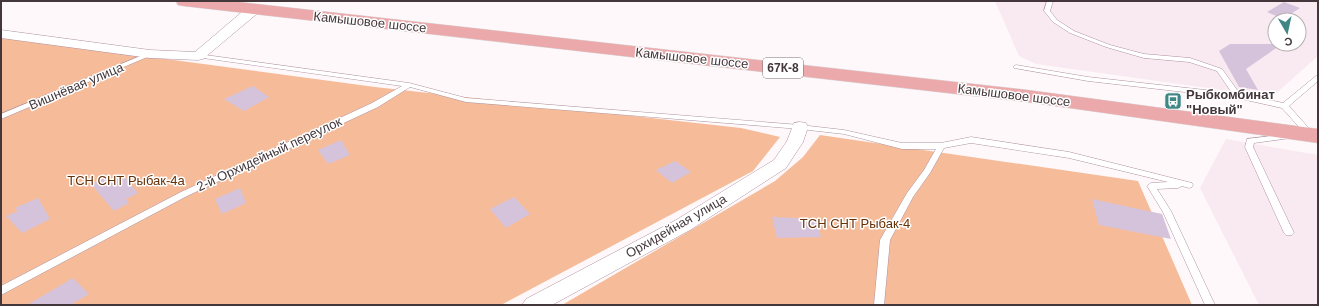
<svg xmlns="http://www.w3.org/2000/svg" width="1319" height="306" font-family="Arial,sans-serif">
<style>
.built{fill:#f9eaf1;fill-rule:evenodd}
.green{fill:#f6bc9a}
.building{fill:#d5c3db}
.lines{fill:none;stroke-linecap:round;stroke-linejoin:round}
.lane-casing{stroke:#ae929f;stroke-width:1}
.street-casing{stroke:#ae929f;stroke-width:1}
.primary-casing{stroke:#d9d7d8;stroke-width:1}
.lane{fill:#fff;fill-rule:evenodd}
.street{fill:#fff;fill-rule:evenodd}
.primary{fill:#eba9ab;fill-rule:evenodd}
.labels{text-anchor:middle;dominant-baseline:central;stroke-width:3;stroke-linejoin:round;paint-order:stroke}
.shield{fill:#fff;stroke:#7b7376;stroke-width:1}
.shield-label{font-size:12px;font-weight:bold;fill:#43373c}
.street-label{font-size:13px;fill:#43373c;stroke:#fff}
.poi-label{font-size:13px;font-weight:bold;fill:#43373c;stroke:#fff;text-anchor:start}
.park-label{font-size:13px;fill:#673108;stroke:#fff}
</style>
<rect width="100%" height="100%" fill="#fef8fa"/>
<path class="built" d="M 995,1 L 1318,1 L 1318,56 L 1272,97 L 1036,64 L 1019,56 ZM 1275,20 L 1299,20 L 1299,44 L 1275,44 Z
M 1226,139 L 1318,155 L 1318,305 L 1259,305 L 1200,188 Z"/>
<path class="green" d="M 1,37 L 375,87 L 741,128 L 780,137 L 753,171 L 501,305 L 1,305 Z
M 820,135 L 1138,181 L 1192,305 L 562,305 L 775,181 L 803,157 Z"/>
<path class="building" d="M 1284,2 L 1300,8 L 1283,19 L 1267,12 Z
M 1230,44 L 1282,44 L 1246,69 L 1258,90 L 1239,87 L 1219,51 Z
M 253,86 L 269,97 L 244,111 L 224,99 Z
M 341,140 L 350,155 L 328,164 L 318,150 Z
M 675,161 L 691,172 L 672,183 L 656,170 Z
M 123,175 L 138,193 L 126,199 L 129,203 L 114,211 L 91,184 L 108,176 L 112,180 Z
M 240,188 L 246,203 L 222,214 L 215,199 Z
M 514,197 L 530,214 L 506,228 L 490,209 Z
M 38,198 L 50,219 L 22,233 L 6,216 L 18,211 L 15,208 Z
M 1092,199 L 1162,214 L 1171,239 L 1099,225 Z
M 772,217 L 816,219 L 821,237 L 777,238 Z
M 73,278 L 89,294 L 70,305 L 27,305 Z"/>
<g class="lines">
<defs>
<path id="lane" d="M 1047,1 L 1053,1 L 1050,11 L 1057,20 L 1074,31 L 1110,45 L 1144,54 L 1190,58 L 1222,69 L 1240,94 L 1283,103 L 1316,76 L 1318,75 L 1318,81 L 1289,106 L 1314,134 L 1310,136 L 1307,136 L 1282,108 L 1237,98 L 1088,81 L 1014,68 L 1013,67 L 1014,66 L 1016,65 L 1088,77 L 1232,93 L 1217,71 L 1189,62 L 1144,58 L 1106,47 L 1070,33 L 1053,22 L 1045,12 L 1044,11 Z
M 150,52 L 152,53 L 152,55 L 1,119 L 1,114 Z
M 198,54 L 409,83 L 466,98 L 800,125 L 844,130 L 902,143 L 941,143 L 971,137 L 1069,152 L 1192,183 L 1193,185 L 1192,187 L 1189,188 L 1182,186 L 1178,188 L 1157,189 L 1171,211 L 1215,305 L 1205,305 L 1163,212 L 1147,186 L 1151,183 L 1168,182 L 1069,158 L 971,143 L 944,148 L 930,173 L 913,197 L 890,240 L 884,305 L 874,305 L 880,240 L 907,193 L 924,170 L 936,149 L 902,149 L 844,134 L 800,129 L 466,102 L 410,87 L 378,107 L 187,196 L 1,295 L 1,286 L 181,192 L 372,103 L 402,86 L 196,57 L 195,56 Z
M 1288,134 L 1291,134 L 1292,136 L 1291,138 L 1254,143 L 1253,147 L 1294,233 L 1292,235 L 1286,235 L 1284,233 L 1245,147 L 1247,139 Z"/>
<path id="street" d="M 254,5 L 259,6 L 261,9 L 259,12 L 203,59 L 198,60 L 150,58 L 1,38 L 1,30 L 150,50 L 195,52 L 249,6 Z
M 800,122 L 806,123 L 808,127 L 803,142 L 786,168 L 690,230 L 552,305 L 522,305 L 526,299 L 676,220 L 774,160 L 787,141 L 794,123 Z"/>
<path id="primary" d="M 176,1 L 229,1 L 1027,90 L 1318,129 L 1318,143 L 1027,102 L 184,6 L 178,5 Z"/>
</defs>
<use href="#lane" class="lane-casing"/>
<use href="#street" class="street-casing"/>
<use href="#primary" class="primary-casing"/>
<use href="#lane" class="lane"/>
<use href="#street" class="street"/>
<use href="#primary" class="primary"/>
</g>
<defs>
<symbol id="bus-square" viewBox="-11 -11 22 22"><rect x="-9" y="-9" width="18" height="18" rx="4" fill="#3f8784" stroke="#fff"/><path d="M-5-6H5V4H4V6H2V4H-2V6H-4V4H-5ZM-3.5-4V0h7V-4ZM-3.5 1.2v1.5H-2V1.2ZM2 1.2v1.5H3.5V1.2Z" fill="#fff"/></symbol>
</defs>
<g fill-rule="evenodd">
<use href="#bus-square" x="1163" y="91" width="20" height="20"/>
</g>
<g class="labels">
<rect class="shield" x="763" y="58" width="40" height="20" rx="3"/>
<g class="shield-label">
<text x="783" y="68">67К-8</text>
</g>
<g class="street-label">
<text transform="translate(370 22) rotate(6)">Камышовое шоссе</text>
<text transform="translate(692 58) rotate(6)">Камышовое шоссе</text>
<text transform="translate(76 86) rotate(-23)">Вишнёвая улица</text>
<text transform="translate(1014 95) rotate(7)">Камышовое шоссе</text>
<text transform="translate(269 154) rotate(-25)">2-й Орхидейный переулок</text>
<text transform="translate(676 226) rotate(-30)">Орхидейная улица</text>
</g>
<g class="poi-label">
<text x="1186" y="94">Рыбкомбинат<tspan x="1186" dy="15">"Новый"</tspan></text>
</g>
<g class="park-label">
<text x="126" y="180">ТСН СНТ Рыбак-4а</text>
<text x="855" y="223">ТСН СНТ Рыбак-4</text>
</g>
</g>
<rect width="1319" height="306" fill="none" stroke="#43373c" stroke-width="4"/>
<g transform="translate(1287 32) rotate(171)"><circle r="19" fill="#ffffff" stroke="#b4afb1"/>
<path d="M0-3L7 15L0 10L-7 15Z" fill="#3f8784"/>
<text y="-6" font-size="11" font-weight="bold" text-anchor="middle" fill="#43373c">С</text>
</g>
</svg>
